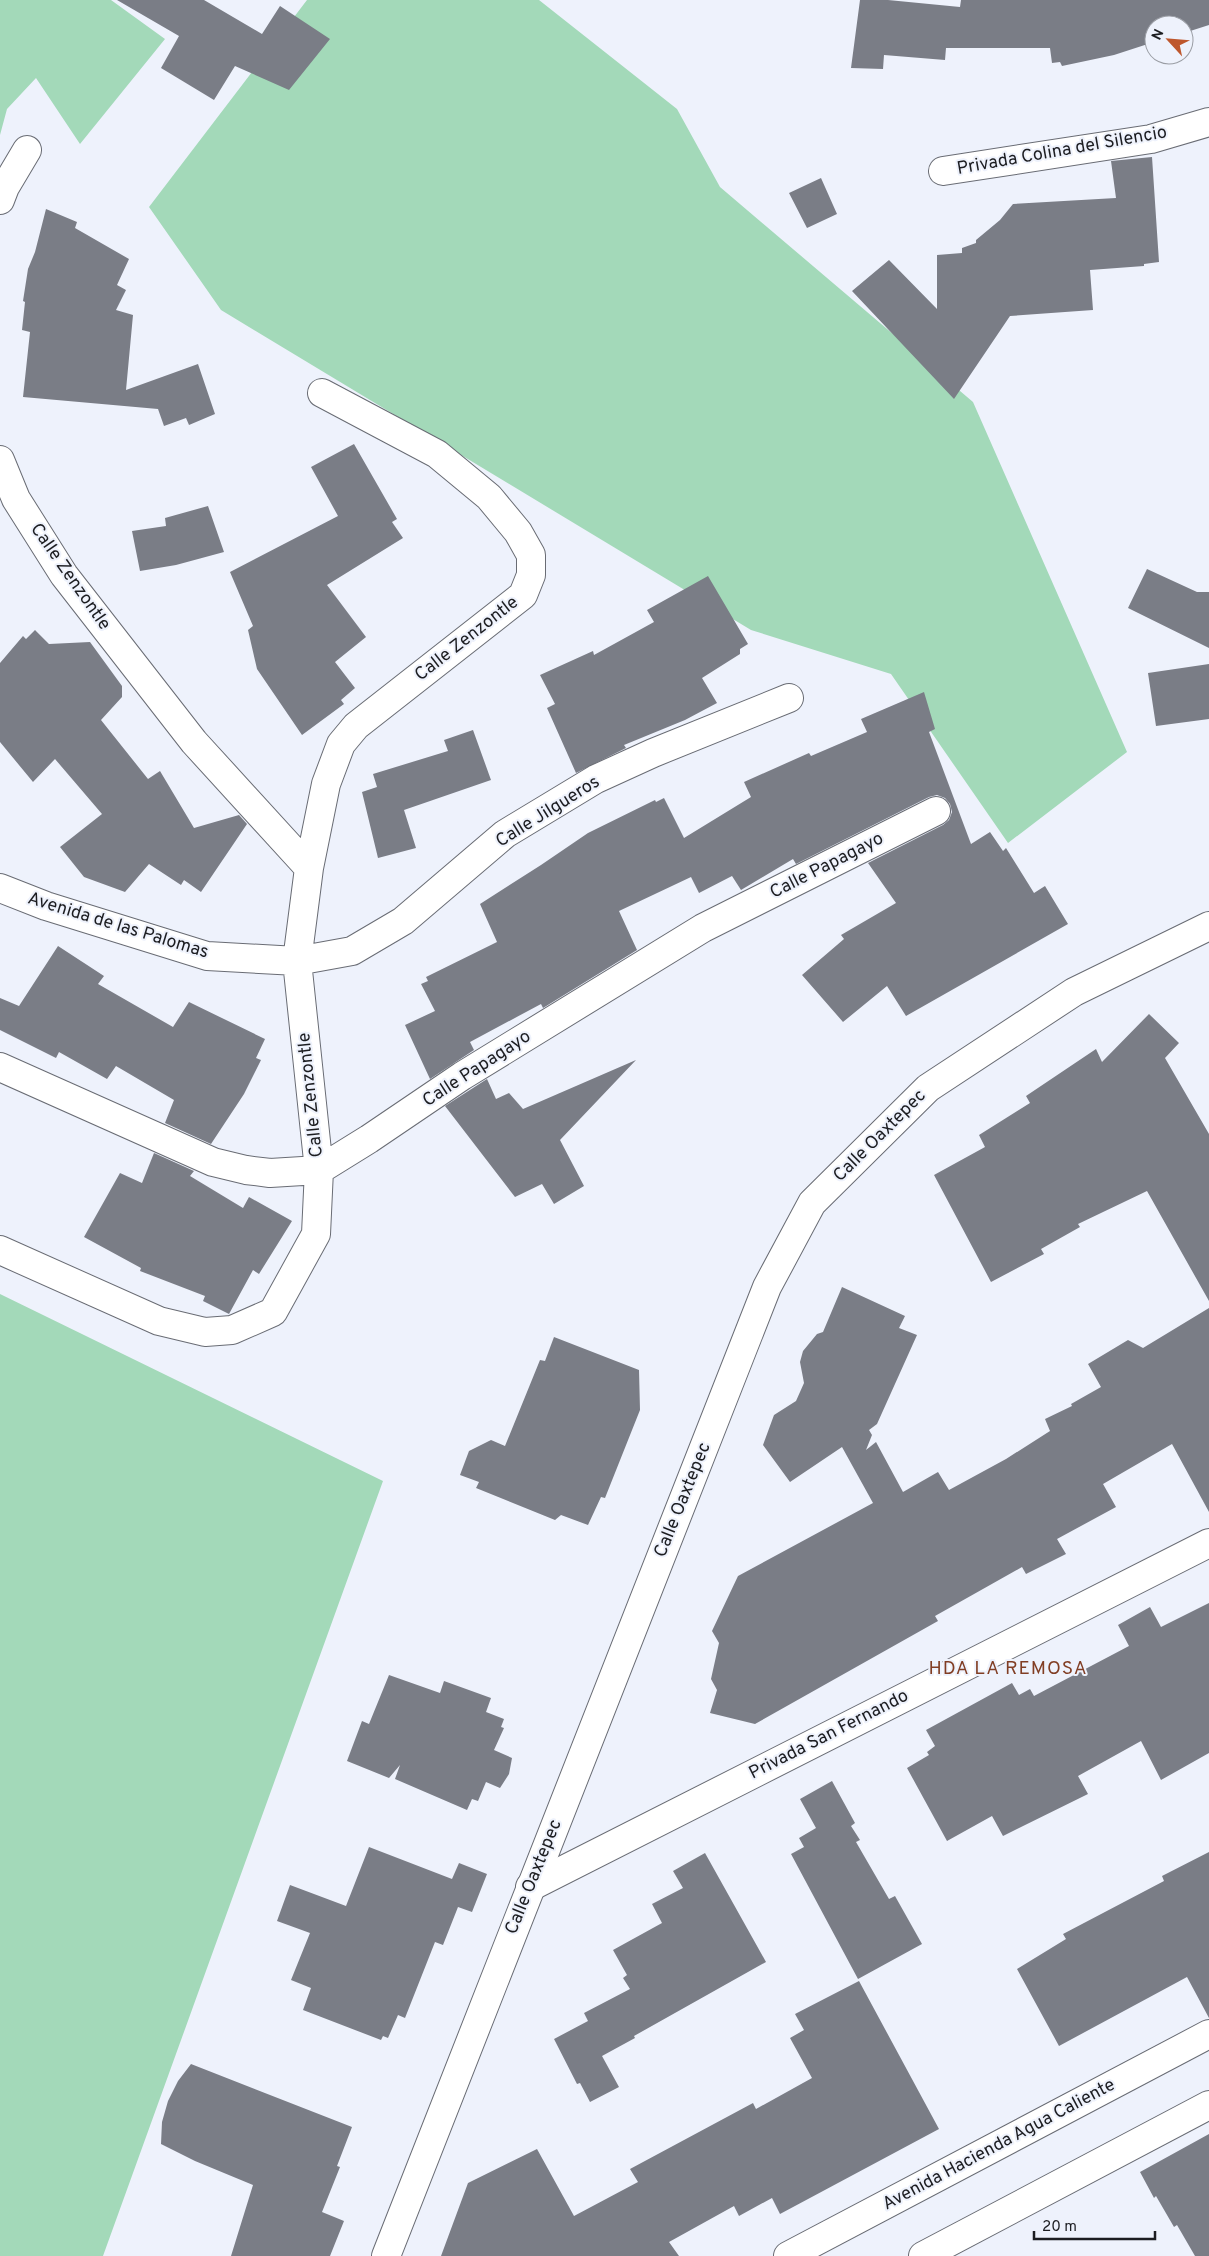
<svg xmlns="http://www.w3.org/2000/svg" width="1209" height="2256" font-family="Overpass,sans-serif">
<style>
.green{fill:#a3d9b9}
.building{fill:#7a7d86}
.lines{fill:none;stroke-linecap:round;stroke-linejoin:round}
.street-casing{stroke:#696c74;stroke-width:30}
.secondary-casing{stroke:#696c74;stroke-width:30}
.street{stroke:#fff;stroke-width:28}
.secondary{stroke:#fff;stroke-width:28}
.labels{text-anchor:middle;dominant-baseline:central;stroke-width:4;stroke-linejoin:round;paint-order:stroke}
.street-label{font-size:18px;fill:#1c1d21;stroke:#eef2fc}
.neighbourhood-label{font-size:19px;letter-spacing:1px;fill:#813e24;stroke:#eef2fc}
</style>
<rect width="100%" height="100%" fill="#eef2fc"/>
<path class="green" d="M 0,0 L 111,0 L 165,39 L 80,144 L 36,78 L 7,109 L 0,135 Z
M 307,0 L 539,0 L 677,109 L 720,187 L 973,402 L 1127,752 L 1008,843 L 891,674 L 751,630 L 221,310 L 149,207 Z
M 0,1294 L 383,1481 L 103,2256 L 0,2256 Z"/>
<path class="building" d="M 117,0 L 204,0 L 262,34 L 280,6 L 330,39 L 289,90 L 235,66 L 214,100 L 161,68 L 179,36 Z
M 860,0 L 888,0 L 960,7 L 961,0 L 1209,0 L 1209,25 L 1184,33 L 1184,25 L 1154,25 L 1154,42 L 1114,55 L 1062,66 L 1060,62 L 1052,63 L 1050,48 L 946,48 L 945,60 L 884,55 L 883,69 L 851,68 Z
M 1152,157 L 1159,262 L 1144,264 L 1144,266 L 1090,270 L 1093,310 L 1010,316 L 954,399 L 852,291 L 889,260 L 937,309 L 937,255 L 962,253 L 962,248 L 976,243 L 976,240 L 1000,220 L 1013,204 L 1116,198 L 1111,161 Z
M 821,178 L 837,214 L 807,228 L 789,193 Z
M 46,209 L 77,222 L 75,228 L 129,259 L 117,285 L 126,290 L 116,310 L 133,315 L 126,390 L 198,364 L 215,414 L 189,425 L 186,418 L 164,426 L 158,409 L 23,397 L 30,332 L 22,330 L 25,302 L 23,301 L 28,269 L 35,252 Z
M 354,444 L 397,519 L 392,522 L 403,538 L 327,585 L 366,637 L 335,662 L 355,688 L 341,700 L 344,704 L 302,735 L 257,669 L 248,630 L 253,626 L 230,572 L 338,516 L 311,467 Z
M 208,506 L 224,552 L 176,565 L 140,571 L 132,531 L 166,526 L 165,518 Z
M 1147,569 L 1197,592 L 1209,592 L 1209,648 L 1128,608 Z
M 708,576 L 748,644 L 740,649 L 740,654 L 702,678 L 717,703 L 685,720 L 624,745 L 626,748 L 576,773 L 547,708 L 555,704 L 540,675 L 593,651 L 594,655 L 654,622 L 647,610 Z
M 35,630 L 49,644 L 90,642 L 122,686 L 122,697 L 101,720 L 148,779 L 160,771 L 194,828 L 239,815 L 247,824 L 201,892 L 184,880 L 181,885 L 149,864 L 125,892 L 84,877 L 60,847 L 102,814 L 55,759 L 33,782 L 0,742 L 0,663 L 23,636 L 26,639 Z
M 1209,664 L 1209,719 L 1156,726 L 1148,673 Z
M 924,692 L 935,729 L 929,732 L 971,844 L 990,832 L 1003,851 L 1006,848 L 1034,893 L 1045,886 L 1068,924 L 906,1016 L 887,986 L 843,1022 L 802,975 L 844,939 L 841,935 L 896,903 L 868,863 L 943,825 L 949,820 L 952,812 L 950,804 L 945,798 L 937,795 L 929,797 L 796,864 L 793,859 L 741,890 L 732,876 L 699,893 L 691,877 L 619,911 L 637,950 L 543,1008 L 541,1004 L 470,1042 L 474,1050 L 430,1079 L 405,1025 L 435,1011 L 421,984 L 428,981 L 426,977 L 497,942 L 480,904 L 541,865 L 588,833 L 655,800 L 656,802 L 664,798 L 684,838 L 751,797 L 744,782 L 809,753 L 811,756 L 867,732 L 861,719 Z
M 473,730 L 491,780 L 404,810 L 416,848 L 378,858 L 362,792 L 377,787 L 373,774 L 448,751 L 444,740 Z
M 58,946 L 104,976 L 98,984 L 173,1027 L 189,1002 L 265,1039 L 256,1058 L 261,1060 L 244,1094 L 211,1144 L 165,1123 L 174,1100 L 116,1066 L 107,1079 L 59,1052 L 56,1058 L 0,1030 L 0,998 L 19,1006 Z
M 1149,1014 L 1179,1043 L 1165,1058 L 1209,1134 L 1209,1301 L 1147,1191 L 1078,1224 L 1080,1227 L 1041,1249 L 1044,1254 L 991,1282 L 934,1175 L 985,1147 L 979,1135 L 1030,1103 L 1026,1096 L 1096,1049 L 1102,1062 Z
M 636,1060 L 560,1140 L 584,1186 L 554,1204 L 542,1184 L 515,1197 L 445,1106 L 487,1079 L 496,1099 L 509,1093 L 523,1109 Z
M 154,1153 L 194,1171 L 190,1176 L 243,1208 L 249,1197 L 292,1221 L 259,1274 L 253,1270 L 229,1314 L 203,1301 L 205,1296 L 140,1271 L 141,1268 L 84,1237 L 120,1173 L 142,1183 Z
M 842,1287 L 905,1316 L 899,1328 L 917,1335 L 877,1424 L 869,1430 L 872,1435 L 866,1450 L 876,1442 L 903,1492 L 938,1472 L 949,1490 L 1006,1459 L 1050,1431 L 1045,1419 L 1072,1406 L 1071,1404 L 1101,1387 L 1088,1364 L 1128,1340 L 1143,1348 L 1209,1308 L 1209,1512 L 1172,1444 L 1103,1484 L 1116,1507 L 1057,1539 L 1066,1554 L 1026,1574 L 1022,1567 L 935,1616 L 938,1621 L 755,1724 L 710,1713 L 717,1690 L 711,1679 L 719,1643 L 712,1631 L 738,1576 L 873,1503 L 842,1447 L 790,1482 L 763,1445 L 774,1415 L 796,1401 L 804,1383 L 800,1362 L 803,1351 L 817,1334 L 823,1332 Z
M 554,1337 L 639,1370 L 640,1410 L 605,1498 L 601,1497 L 588,1525 L 561,1515 L 555,1520 L 476,1488 L 479,1482 L 460,1475 L 469,1451 L 491,1440 L 505,1446 L 540,1360 L 545,1361 Z
M 1209,1603 L 1209,1753 L 1161,1780 L 1141,1741 L 1078,1776 L 1088,1794 L 1003,1836 L 992,1816 L 947,1841 L 907,1768 L 929,1755 L 927,1752 L 935,1746 L 926,1730 L 1012,1683 L 1019,1695 L 1030,1689 L 1034,1696 L 1129,1646 L 1118,1625 L 1150,1607 L 1161,1627 Z
M 389,1675 L 440,1693 L 444,1681 L 491,1698 L 486,1712 L 504,1719 L 501,1727 L 504,1728 L 494,1750 L 512,1758 L 509,1774 L 500,1788 L 486,1782 L 478,1801 L 472,1799 L 467,1810 L 395,1779 L 400,1765 L 389,1778 L 347,1761 L 362,1721 L 369,1724 Z
M 832,1781 L 855,1823 L 851,1826 L 860,1840 L 856,1842 L 889,1899 L 895,1896 L 922,1944 L 858,1979 L 791,1854 L 804,1847 L 799,1838 L 816,1828 L 800,1799 Z
M 369,1847 L 452,1879 L 459,1863 L 487,1874 L 472,1912 L 458,1907 L 443,1945 L 435,1942 L 405,2018 L 398,2015 L 388,2038 L 383,2036 L 381,2040 L 303,2010 L 311,1988 L 291,1980 L 310,1933 L 277,1921 L 290,1885 L 346,1906 Z
M 1209,1852 L 1209,2018 L 1187,1977 L 1059,2046 L 1017,1969 L 1066,1939 L 1063,1934 L 1164,1881 L 1162,1876 Z
M 705,1853 L 766,1962 L 634,2036 L 635,2038 L 602,2056 L 619,2087 L 590,2102 L 580,2083 L 577,2084 L 554,2039 L 588,2021 L 584,2013 L 630,1989 L 623,1978 L 627,1975 L 613,1950 L 662,1923 L 652,1904 L 683,1888 L 673,1871 Z
M 859,1981 L 939,2129 L 780,2214 L 772,2198 L 739,2216 L 734,2206 L 669,2242 L 679,2256 L 441,2256 L 468,2183 L 537,2149 L 574,2216 L 638,2182 L 630,2169 L 753,2103 L 756,2109 L 812,2078 L 790,2038 L 804,2030 L 795,2014 Z
M 191,2064 L 352,2127 L 337,2166 L 340,2167 L 322,2212 L 344,2221 L 330,2256 L 231,2256 L 253,2185 L 195,2161 L 161,2144 L 162,2122 L 168,2101 L 178,2081 Z
M 1209,2134 L 1209,2256 L 1195,2256 L 1177,2225 L 1174,2227 L 1156,2196 L 1154,2198 L 1140,2172 Z"/>
<g class="lines">
<defs>
<path id="street" d="M 943,171 L 1151,139 L 1209,122
M 0,200 L 5,187 L 27,150
M 0,460 L 16,499 L 64,575 L 194,742 L 309,868
M 0,888 L 46,906 L 207,956 L 297,961 L 352,951 L 403,921 L 505,834 L 596,779 L 653,753 L 789,698
M 0,1067 L 213,1162 L 246,1170 L 270,1173 L 319,1170 L 369,1139 L 462,1076 L 703,928 L 936,811
M 0,1250 L 159,1321 L 205,1332 L 232,1330 L 273,1312 L 316,1234 L 319,1170 L 297,961 L 309,868 L 326,784 L 341,744 L 356,726 L 523,595 L 531,575 L 531,555 L 518,532 L 489,497 L 437,454 L 322,393
M 530,1887 L 1209,1543"/>
<path id="secondary" d="M 386,2256 L 767,1287 L 812,1203 L 928,1088 L 1074,992 L 1209,926
M 788,2256 L 1209,2034
M 923,2256 L 1209,2105"/>
</defs>
<use href="#street" class="street-casing"/>
<use href="#secondary" class="secondary-casing"/>
<use href="#street" class="street"/>
<use href="#secondary" class="secondary"/>
</g>
<g class="labels">
<g class="street-label">
<text transform="translate(1062 151) rotate(-10)">Privada Colina del Silencio</text>
<text transform="translate(70 577) rotate(55)">Calle Zenzontle</text>
<text transform="translate(467 639) rotate(-38)">Calle Zenzontle</text>
<text transform="translate(548 812) rotate(-32)">Calle Jilgueros</text>
<text transform="translate(827 866) rotate(-27)">Calle Papagayo</text>
<text transform="translate(118 926) rotate(17)">Avenida de las Palomas</text>
<text transform="translate(477 1069) rotate(-33)">Calle Papagayo</text>
<text transform="translate(311 1095) rotate(-96)">Calle Zenzontle</text>
<text transform="translate(880 1136) rotate(-45)">Calle Oaxtepec</text>
<text transform="translate(683 1500) rotate(-68)">Calle Oaxtepec</text>
<text transform="translate(829 1735) rotate(-27)">Privada San Fernando</text>
<text transform="translate(534 1877) rotate(-68)">Calle Oaxtepec</text>
<text transform="translate(999 2145) rotate(-28)">Avenida Hacienda Agua Caliente</text>
</g>
<g class="neighbourhood-label">
<text x="1008" y="1669">HDA LA REMOSA</text>
</g>
</g>
<g transform="translate(1169 40) rotate(296)"><circle r="24" fill="#eef2fc" stroke="#9a9da4"/>
<path d="M0-4L9 19L0 12L-9 19Z" fill="#be572d"/>
<text y="-8" font-size="14" font-weight="bold" text-anchor="middle" fill="#1c1d21">N</text>
</g>
<path d="M1034 2231v8h121v-8" fill="none" stroke="#1c1d21" stroke-width="2.5"/>
<text x="1042" y="2231" font-size="15" fill="#1c1d21" stroke="#eef2fc" stroke-width="4" paint-order="stroke">20 m</text>
</svg>
